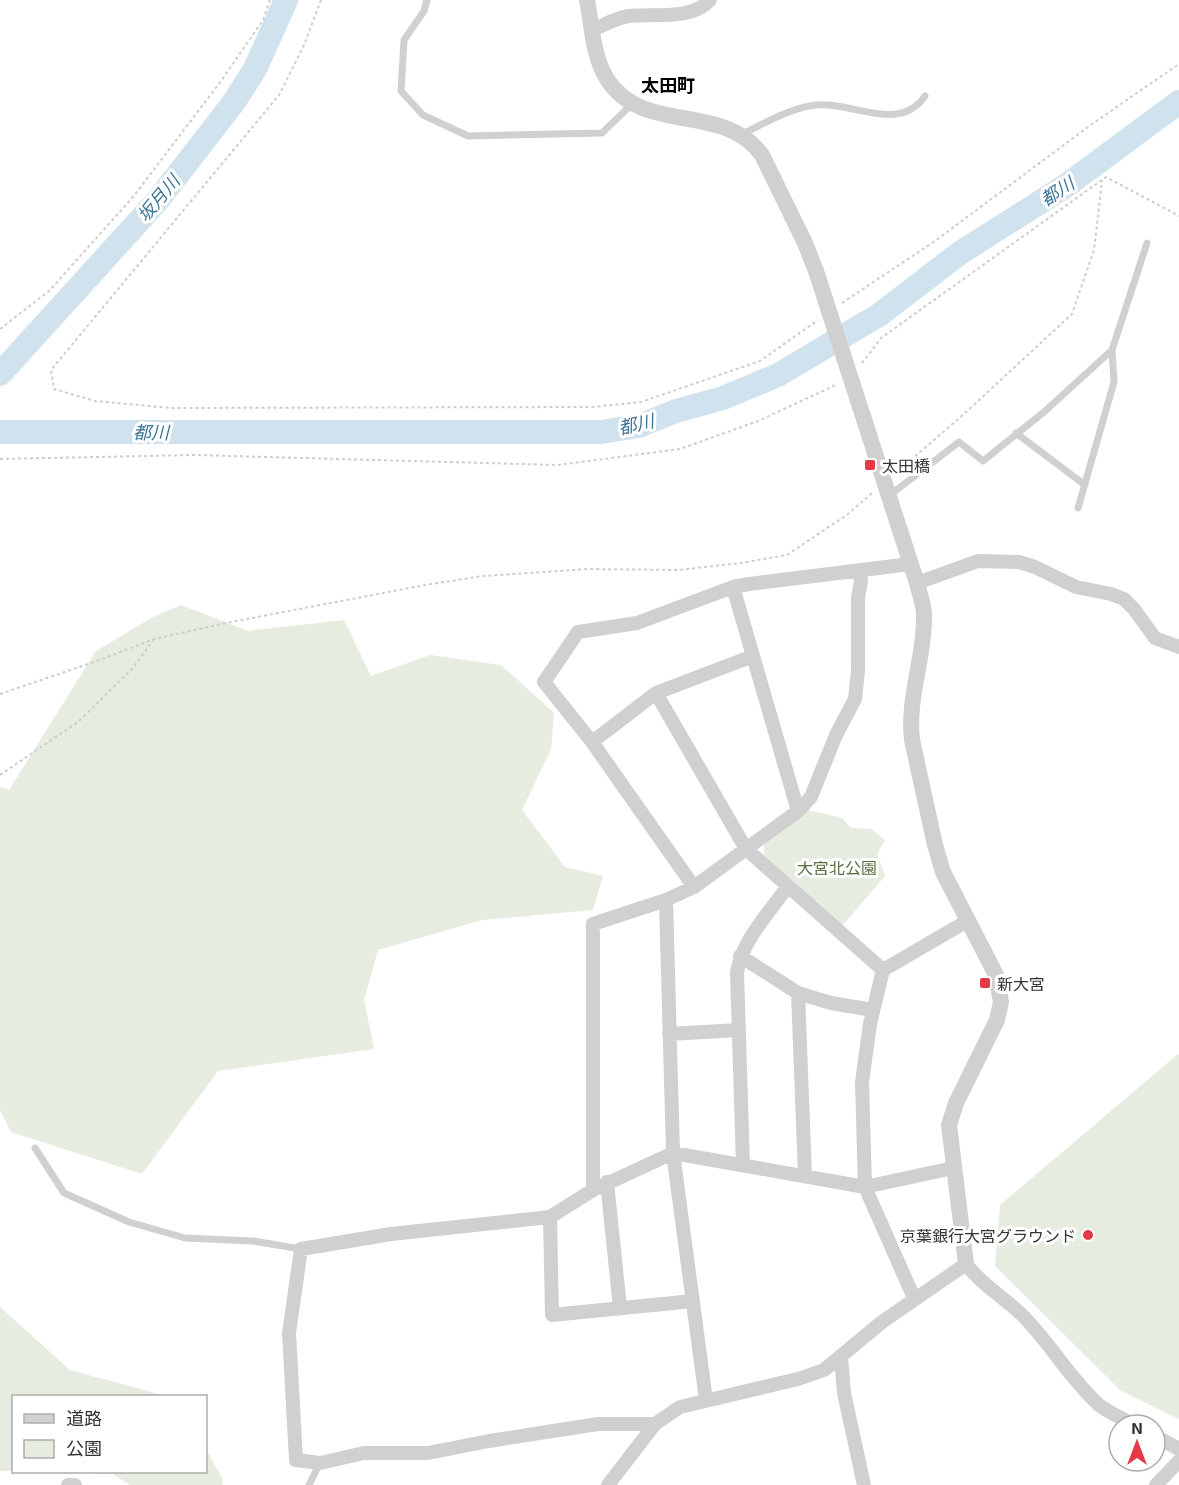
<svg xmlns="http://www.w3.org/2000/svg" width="1179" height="1485" font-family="'Exo 2','Noto Sans JP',sans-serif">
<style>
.green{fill:#e6ecdf}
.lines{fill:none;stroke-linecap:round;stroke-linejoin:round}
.river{stroke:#cfe2ee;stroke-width:24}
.path{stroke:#cdcdcd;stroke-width:2;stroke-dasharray:3 3;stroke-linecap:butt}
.service{stroke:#d0d0d0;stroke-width:7}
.minor{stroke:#d0d0d0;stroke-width:14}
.tertiary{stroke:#d0d0d0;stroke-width:16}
.poi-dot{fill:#e63946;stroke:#fff;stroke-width:2}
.labels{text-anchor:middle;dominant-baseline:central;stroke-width:6;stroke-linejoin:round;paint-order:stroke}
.poi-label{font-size:16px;fill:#333;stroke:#fff;text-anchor:start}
.park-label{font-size:16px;fill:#56703f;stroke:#fff}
.neighbourhood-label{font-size:18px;font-weight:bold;fill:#000;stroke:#fff}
.water-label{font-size:18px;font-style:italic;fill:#3f7597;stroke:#fff}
</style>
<rect width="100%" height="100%" fill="#fff"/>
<path class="green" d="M 181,605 L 248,631 L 344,620 L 371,676 L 430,655 L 501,665 L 554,713 L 551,749 L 522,810 L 565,867 L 603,876 L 593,910 L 482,920 L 378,950 L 364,1000 L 374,1049 L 218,1071 L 142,1174 L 11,1132 L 0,1110 L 0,787 L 9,790 L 96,651 L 153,617 Z
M 808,810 L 842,818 L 851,828 L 871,829 L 885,840 L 877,854 L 885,876 L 842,926 L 764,858 L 764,845 Z
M 1178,1054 L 1179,1055 L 1179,1419 L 1121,1391 L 995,1266 L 1000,1205 Z
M 0,1307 L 70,1370 L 166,1396 L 14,1396 L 13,1471 L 0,1471 Z
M 206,1449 L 222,1478 L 223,1485 L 130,1485 L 113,1474 L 21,1472 L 206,1472 Z"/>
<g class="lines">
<path class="river" d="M 0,374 L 158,200 L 234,102 L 255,69 L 286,0
M 0,432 L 601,432 L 639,426 L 676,411 L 723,398 L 778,375 L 879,315 L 960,253 L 1067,185 L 1179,102"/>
<path class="path" d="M 321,0 L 304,45 L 279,95 L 51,370 L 54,389 L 95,401 L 171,408 L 592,407 L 641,402 L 760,361 L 818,320
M 842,303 L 935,241 L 1092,124 L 1179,64
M 0,329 L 49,291 L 133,197 L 221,81 L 263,20 L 270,0
M 862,363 L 881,338 L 1106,177 L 1179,216
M 0,459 L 194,455 L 558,465 L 680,449 L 758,421 L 838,384
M 897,472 L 964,414 L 1072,314 L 1094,250 L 1102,181
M 0,694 L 94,662 L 154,639 L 226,623 L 425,585 L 483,576 L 589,569 L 679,570 L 741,563 L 787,555 L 848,514 L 872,493
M 0,775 L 78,722 L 132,669 L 154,639"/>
<path class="service" d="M 427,0 L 424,11 L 404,40 L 401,91 L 423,115 L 468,136 L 602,133 L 631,105
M 742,134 C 765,123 790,108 816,105 C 852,101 899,134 925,96
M 1016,433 L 1085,485
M 890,495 L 959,442 L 983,461 L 1044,412 L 1112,350 L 1147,243
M 1078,508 L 1114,382 L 1112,350
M 35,1148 L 64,1193 L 129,1222 L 185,1238 L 253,1241 L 301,1249
M 309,1485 L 320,1463"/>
<path class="minor" d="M 592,30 C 604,25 616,18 628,16 C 654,13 691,21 710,0
M 917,583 L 978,561 L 1019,562 L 1035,567 L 1076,587 L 1111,594 L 1124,599 L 1134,609 L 1155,638 L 1179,647
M 656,693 L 746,849 L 883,970
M 592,742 L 656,693 L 753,656
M 798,811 L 811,797 L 836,735 L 855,699 L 858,671 L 858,598 L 861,581 L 859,571
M 694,887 L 592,742 L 544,682 L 578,632 L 637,623 L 733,587 L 749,584 L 910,564
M 666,900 L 673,1153 L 706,1400
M 740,956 L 798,993 L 831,1003 L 873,1010
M 798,993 L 805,1176
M 669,1034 L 739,1030
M 743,1165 L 737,972 C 743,939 769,913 788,886
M 607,1182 L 620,1308
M 593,1190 L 673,1153 L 865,1187 L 953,1168
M 550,1217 L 552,1315 L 693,1301
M 914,1298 L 865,1187 L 862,1082 L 870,1024 L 883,970 L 969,920
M 841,1357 L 844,1393 L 864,1485
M 655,1424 L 598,1424 L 489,1441 L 428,1453 L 364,1453 L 320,1463 L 296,1460 L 289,1333 L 301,1249 L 391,1234 L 550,1217 L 593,1190 L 593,924 L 666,900 L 694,887 L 798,811 L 733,587
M 1155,1436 L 1179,1449
M 68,1485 L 75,1485
M 608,1485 L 655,1424 L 680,1407 L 798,1379 L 824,1370 L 882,1322 L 966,1264 C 981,1284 1002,1296 1020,1313 C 1049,1341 1070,1379 1099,1405 C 1109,1413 1124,1419 1135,1425
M 1156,1485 L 1179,1461"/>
<path class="tertiary" d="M 587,0 C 592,26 593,57 607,79 C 643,136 723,101 762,155 L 805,243 L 816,271 L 917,583 C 919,593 924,604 924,615 C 925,658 907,697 912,740 L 935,845 L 943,872 L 996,975 L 1001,1002 L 997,1020 L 956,1103 L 949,1125 L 966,1264"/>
</g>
<g class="poi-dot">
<rect x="864" y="459" width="12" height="12" rx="3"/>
<rect x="979" y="977" width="12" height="12" rx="3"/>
<circle cx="1088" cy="1235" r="6"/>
</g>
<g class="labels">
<g class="poi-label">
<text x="882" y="465">太田橋</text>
<text x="997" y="983">新大宮</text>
<text x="1076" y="1235" text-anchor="end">京葉銀行大宮グラウンド</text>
</g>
<g class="park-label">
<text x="837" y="867">大宮北公園</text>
</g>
<g class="neighbourhood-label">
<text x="668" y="85">太田町</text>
</g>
<g class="water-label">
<text transform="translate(1057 191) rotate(-33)">都川</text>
<text transform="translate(158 198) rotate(-50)">坂月川</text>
<text transform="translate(636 424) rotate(-13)">都川</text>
<text x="151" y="432">都川</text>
</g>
</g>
<rect x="12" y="1395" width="195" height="78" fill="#ffffff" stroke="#adadad" stroke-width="1.5"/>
<rect x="24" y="1414" width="30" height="9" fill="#d0d0d0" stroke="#adadad" stroke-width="1.5"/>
<text x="66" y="1425" font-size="18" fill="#333333">道路</text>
<rect x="24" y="1440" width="30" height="18" fill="#e6ecdf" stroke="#adadad" stroke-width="1.5"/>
<text x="66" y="1455" font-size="18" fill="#333333">公園</text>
<g transform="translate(1137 1443)"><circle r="28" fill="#ffffff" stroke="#adadad" stroke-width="1.5"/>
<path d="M0-4.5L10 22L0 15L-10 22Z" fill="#e63946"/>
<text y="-9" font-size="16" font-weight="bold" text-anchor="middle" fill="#333333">N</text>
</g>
</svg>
